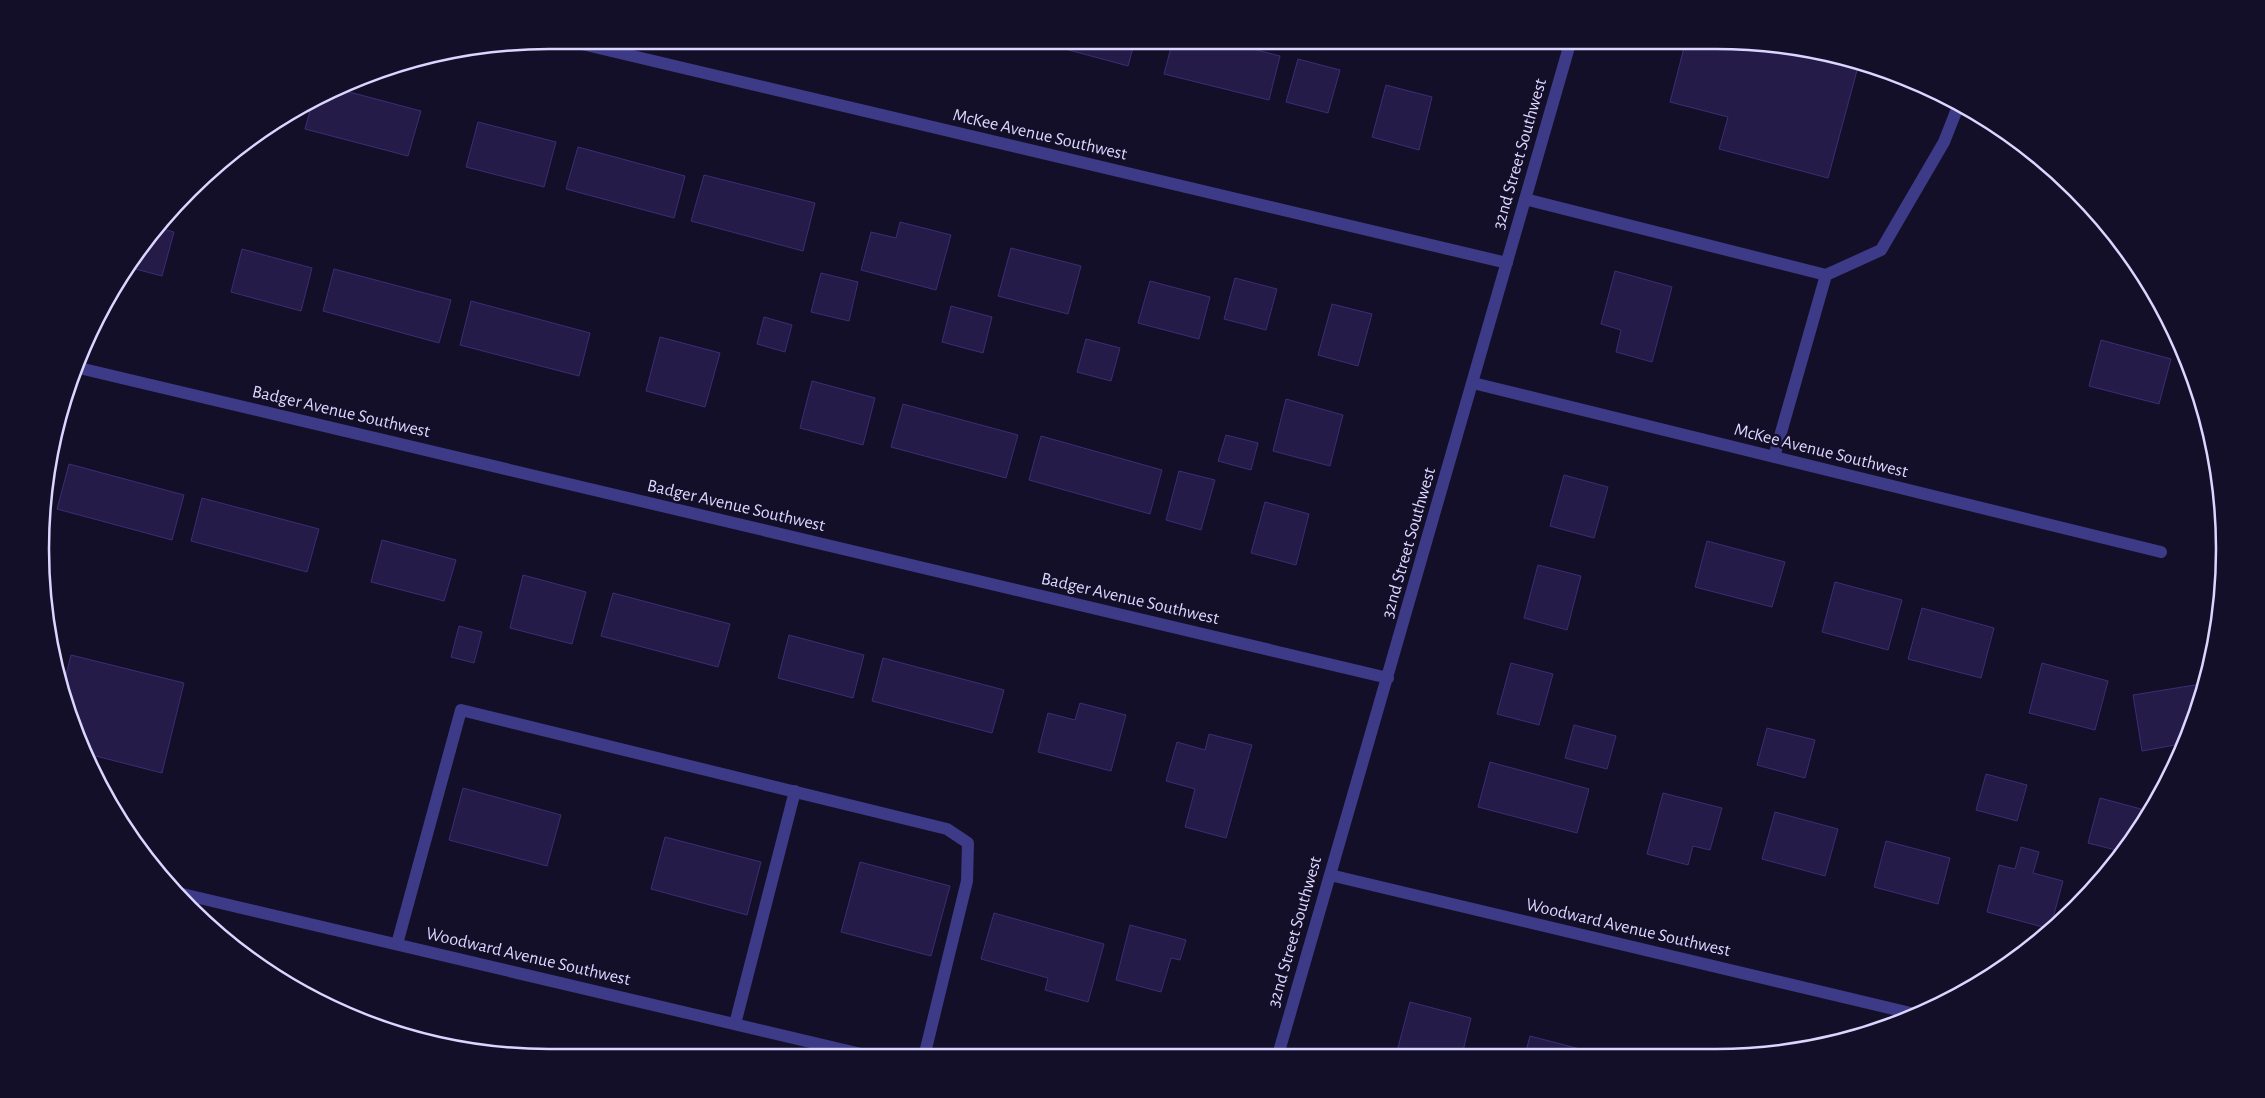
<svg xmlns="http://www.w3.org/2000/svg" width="2265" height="1098" font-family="'Alegreya Sans',sans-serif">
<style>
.building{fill:#251b49;stroke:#3c2d75}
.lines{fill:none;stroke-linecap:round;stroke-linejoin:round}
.minor{stroke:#3d3a87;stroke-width:12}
.labels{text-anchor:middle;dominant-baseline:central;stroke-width:5;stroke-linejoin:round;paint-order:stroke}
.street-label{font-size:18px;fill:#dbd6ff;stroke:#140f28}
.rim{fill:none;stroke:#dbd6ff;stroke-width:2.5}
</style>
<rect width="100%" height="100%" fill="#140f28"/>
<path class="building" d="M 1032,40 L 1135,40 L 1128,66 Z
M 1173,40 L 1218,40 L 1280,56 L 1269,100 L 1164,74 Z
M 1686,40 L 1716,40 L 1816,50 L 1859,63 L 1828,178 L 1719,149 L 1728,117 L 1670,102 Z
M 1298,59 L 1340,70 L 1328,113 L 1286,102 Z
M 1386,85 L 1432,97 L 1419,150 L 1372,137 Z
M 338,89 L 421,111 L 408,156 L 305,129 L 313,100 Z
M 282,117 L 279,127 L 270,124 Z
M 478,122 L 556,142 L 544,187 L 466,167 Z
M 578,147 L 685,176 L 674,218 L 566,189 Z
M 704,175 L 815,203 L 803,251 L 691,221 Z
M 900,222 L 951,235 L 936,290 L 861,270 L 871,232 L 896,238 Z
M 156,227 L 174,232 L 162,276 L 128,267 Z
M 1011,248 L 1081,266 L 1068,314 L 998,296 Z
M 242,249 L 312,268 L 301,311 L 231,292 Z
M 334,269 L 451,300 L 439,343 L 323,311 Z
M 1615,271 L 1672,287 L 1652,362 L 1616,352 L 1621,330 L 1601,324 Z
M 821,273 L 858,282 L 849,321 L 811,312 Z
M 1235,278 L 1277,289 L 1266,330 L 1224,319 Z
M 1150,281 L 1210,297 L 1199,339 L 1138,323 Z
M 471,301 L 590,333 L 579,376 L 460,345 Z
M 1332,304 L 1372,314 L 1358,366 L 1318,355 Z
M 951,306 L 992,317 L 983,353 L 942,342 Z
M 764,317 L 792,325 L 785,352 L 757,344 Z
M 660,337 L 720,353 L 705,407 L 646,391 Z
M 1086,339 L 1120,348 L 1111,381 L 1077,372 Z
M 2101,340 L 2171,359 L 2159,404 L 2089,386 Z
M 812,381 L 875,398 L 863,445 L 800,428 Z
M 1286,399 L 1343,415 L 1330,466 L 1273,451 Z
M 903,404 L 1018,435 L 1006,478 L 891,447 Z
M 1226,435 L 1258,443 L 1251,470 L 1218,461 Z
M 1041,436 L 1162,470 L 1150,514 L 1029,480 Z
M 69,464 L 184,495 L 172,540 L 57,509 Z
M 1179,471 L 1215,480 L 1201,530 L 1166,520 Z
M 1564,475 L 1608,487 L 1594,538 L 1550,526 Z
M 202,498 L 319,529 L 307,572 L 191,541 Z
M 1265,502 L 1309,514 L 1296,565 L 1251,553 Z
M 382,540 L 456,560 L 444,601 L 371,582 Z
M 1707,541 L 1785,562 L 1772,607 L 1695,587 Z
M 1538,565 L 1581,576 L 1567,630 L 1524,618 Z
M 523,575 L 586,592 L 572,644 L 510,628 Z
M 1835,582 L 1902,600 L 1888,650 L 1822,632 Z
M 613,593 L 730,624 L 718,667 L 601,636 Z
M 1922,608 L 1994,628 L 1981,678 L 1908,659 Z
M 459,626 L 482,632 L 474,663 L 451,657 Z
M 789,635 L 864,655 L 853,698 L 778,678 Z
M 71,655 L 184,683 L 162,773 L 84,753 L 67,712 L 62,691 Z
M 883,658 L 1004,690 L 992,733 L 872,701 Z
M 1511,663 L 1553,674 L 1539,725 L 1497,714 Z
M 2042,663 L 2108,681 L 2095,730 L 2029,713 Z
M 2201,684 L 2202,692 L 2186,743 L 2142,751 L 2133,695 Z
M 1080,703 L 1126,715 L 1111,771 L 1038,752 L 1048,713 L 1075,720 Z
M 1574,725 L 1616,736 L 1607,769 L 1565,758 Z
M 1767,728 L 1815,740 L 1805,778 L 1757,765 Z
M 1209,734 L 1252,745 L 1226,838 L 1185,827 L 1195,789 L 1166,781 L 1177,742 L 1205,750 Z
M 1490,762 L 1589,789 L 1577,833 L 1478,807 Z
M 1986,774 L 2027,785 L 2017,821 L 1976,810 Z
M 463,788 L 561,815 L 547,866 L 449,840 Z
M 1663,793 L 1722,808 L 1710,850 L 1693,846 L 1688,865 L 1647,854 Z
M 2100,798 L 2141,809 L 2134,834 L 2124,852 L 2088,843 Z
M 1775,812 L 1838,829 L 1825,876 L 1762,859 Z
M 665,837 L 761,862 L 747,915 L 651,889 Z
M 1886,841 L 1950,858 L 1938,904 L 1874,887 Z
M 2021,847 L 2039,852 L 2033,873 L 2063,881 L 2050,929 L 1987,912 L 1999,865 L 2015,869 Z
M 860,862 L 950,886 L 931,956 L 841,932 Z
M 994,913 L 1104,944 L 1088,1002 L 1045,990 L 1048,978 L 981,959 Z
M 1130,925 L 1186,940 L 1180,960 L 1171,958 L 1161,992 L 1116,980 Z
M 1410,1002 L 1471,1018 L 1462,1055 L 1396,1055 Z
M 1530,1036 L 1580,1049 L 1579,1054 L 1525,1055 Z"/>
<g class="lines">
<path class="minor" d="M 565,40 L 1507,263
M 1525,199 L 1826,275
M 75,367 L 1388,678
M 1473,383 L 2161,552
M 1774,457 L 1826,275 L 1881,250 L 1944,142 L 1959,104
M 1330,875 L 1919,1015
M 174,892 L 874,1057
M 397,944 L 461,710 L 947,829 L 968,843 L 967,881 L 924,1057
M 735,1024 L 795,791
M 1278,1055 L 1571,40"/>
</g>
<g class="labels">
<g class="street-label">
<text transform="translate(1040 135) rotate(13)">McKee Avenue Southwest</text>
<text transform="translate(1520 154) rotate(-74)">32nd Street Southwest</text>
<text transform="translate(341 412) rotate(13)">Badger Avenue Southwest</text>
<text transform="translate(1821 451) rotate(14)">McKee Avenue Southwest</text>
<text transform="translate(736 506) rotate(13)">Badger Avenue Southwest</text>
<text transform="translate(1409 543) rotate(-74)">32nd Street Southwest</text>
<text transform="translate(1130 599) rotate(13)">Badger Avenue Southwest</text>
<text transform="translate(1628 928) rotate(13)">Woodward Avenue Southwest</text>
<text transform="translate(1295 932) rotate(-74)">32nd Street Southwest</text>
<text transform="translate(528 957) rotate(13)">Woodward Avenue Southwest</text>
</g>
</g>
<path d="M0 0H2265V1098H0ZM549 49H1716A500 500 0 0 1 2216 549V549A500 500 0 0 1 1716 1049H549A500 500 0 0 1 49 549V549A500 500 0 0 1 549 49Z" fill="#140f28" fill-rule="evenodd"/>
<path class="rim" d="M549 49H1716A500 500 0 0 1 2216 549V549A500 500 0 0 1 1716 1049H549A500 500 0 0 1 49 549V549A500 500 0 0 1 549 49Z"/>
</svg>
